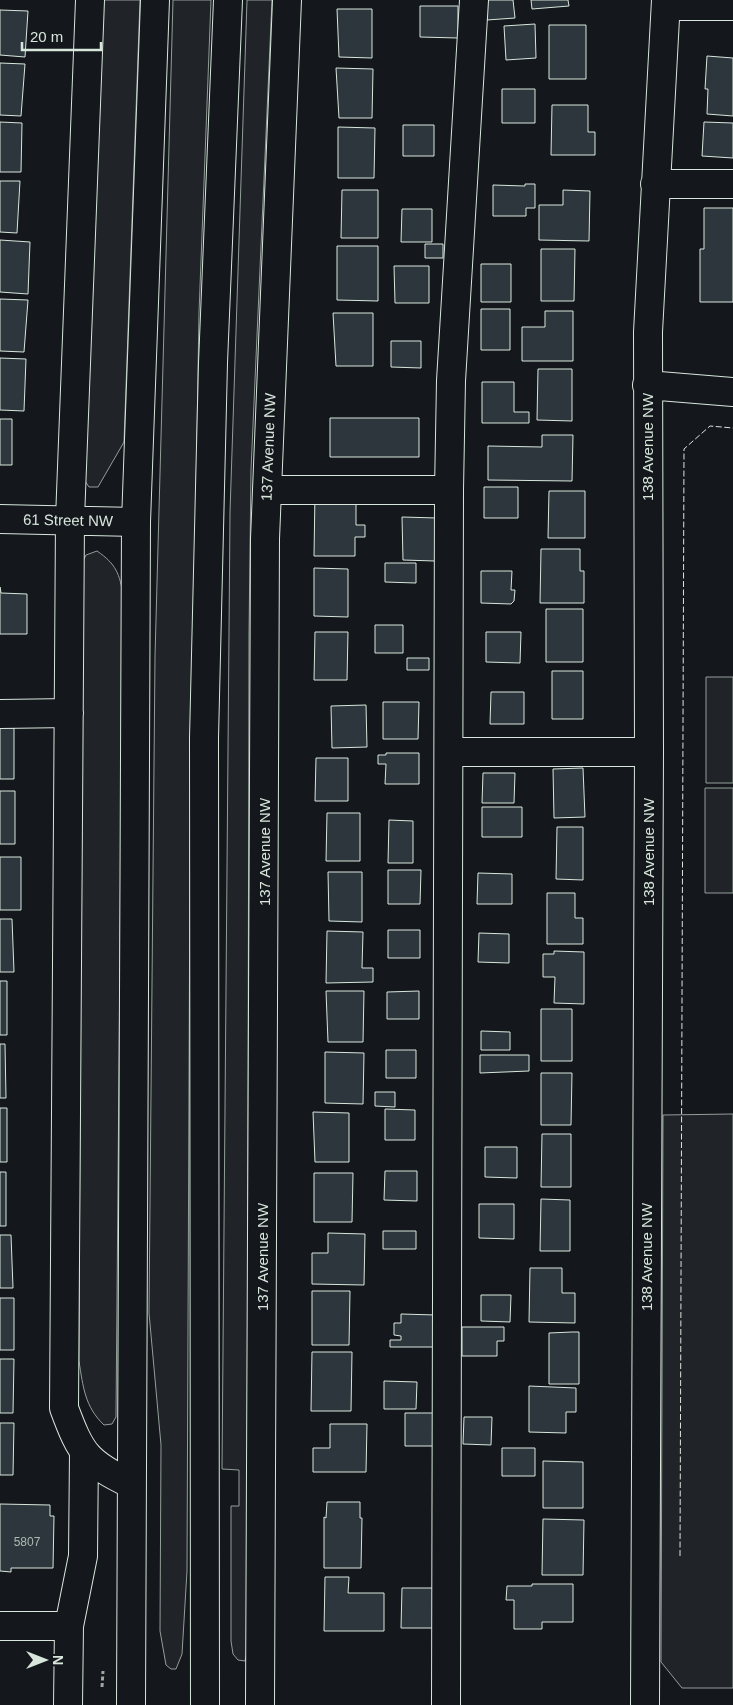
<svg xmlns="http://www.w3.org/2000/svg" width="733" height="1705" font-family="Helvetica,sans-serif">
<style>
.green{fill:#202428;stroke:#939e99}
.building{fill:#2c363c;stroke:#d8e6dc}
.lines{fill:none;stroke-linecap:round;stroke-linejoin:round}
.minor-casing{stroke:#d8e6dc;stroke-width:30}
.major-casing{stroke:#d8e6dc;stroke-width:30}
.path{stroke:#9da8a2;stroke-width:3;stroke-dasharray:4 2.5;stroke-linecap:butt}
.minor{stroke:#14181c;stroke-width:28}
.major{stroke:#14181c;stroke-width:28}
.fence{stroke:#d8e6dc;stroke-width:1;stroke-dasharray:6 2.5;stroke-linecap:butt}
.labels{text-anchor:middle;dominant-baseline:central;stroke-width:4;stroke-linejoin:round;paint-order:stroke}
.number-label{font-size:12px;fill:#adbab4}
.street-label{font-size:15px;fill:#d8e6dc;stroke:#14181c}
</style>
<rect width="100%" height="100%" fill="#14181c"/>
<path class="green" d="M 102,0 L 140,0 L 124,442 L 98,487 L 89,487 L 83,478 Z
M 173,0 L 211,0 L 199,313 L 190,848 L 187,1571 L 182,1654 L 176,1669 L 171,1669 L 166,1665 L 160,1631 L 161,1445 L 149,1313 L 155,656 Z
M 247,0 L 272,0 L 251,470 L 249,634 L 247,1652 L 245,1661 L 238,1660 L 233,1654 L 231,1641 L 231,1506 L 239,1506 L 239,1470 L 222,1469 L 230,512 Z
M 97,551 C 116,564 120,574 123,596 L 116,1417 L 112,1424 L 104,1425 C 85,1407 83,1387 79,1361 L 82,563 L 86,555 Z
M 706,677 L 733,677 L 733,783 L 706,783 Z
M 705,788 L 733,788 L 733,893 L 705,893 Z
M 733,1114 L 733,1688 L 682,1688 L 661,1662 L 663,1115 Z"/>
<path class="building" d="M 486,0 L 513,0 L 515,18 L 487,20 Z
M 531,0 L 568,0 L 569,6 L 532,9 Z
M 420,6 L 458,6 L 458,38 L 420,37 Z
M 337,9 L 372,9 L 372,58 L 339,57 Z
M 0,10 L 28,11 L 25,57 L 0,55 Z
M 535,24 L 536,58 L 506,60 L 504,26 Z
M 549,25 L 586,25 L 586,79 L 549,79 Z
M 707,56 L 733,58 L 733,116 L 707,114 L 708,89 L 705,89 Z
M 0,63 L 25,64 L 21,116 L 0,115 Z
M 336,68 L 373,69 L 372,118 L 339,118 Z
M 502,89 L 535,89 L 535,123 L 502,123 Z
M 552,105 L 588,105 L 588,132 L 595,132 L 595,155 L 551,155 Z
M 0,122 L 22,123 L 21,172 L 0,172 Z
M 704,122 L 733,123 L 733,158 L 702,156 Z
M 403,125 L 434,125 L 434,156 L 403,156 Z
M 338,127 L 375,128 L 374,178 L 338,178 Z
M 0,181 L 20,181 L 17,233 L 0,232 Z
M 525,184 L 535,184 L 535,208 L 526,208 L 526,216 L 493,216 L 493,185 L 525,186 Z
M 342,190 L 378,190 L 378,238 L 341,238 Z
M 563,190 L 590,191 L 589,241 L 539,240 L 539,205 L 563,205 Z
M 704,208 L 733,208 L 733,302 L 700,302 L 700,249 L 704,249 Z
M 402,209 L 432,209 L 432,242 L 401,242 Z
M 0,240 L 30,242 L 28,294 L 0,292 Z
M 425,244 L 443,244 L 443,258 L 425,258 Z
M 337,246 L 378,246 L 378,301 L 337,300 Z
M 541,249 L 575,249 L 574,301 L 541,301 Z
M 481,264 L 511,264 L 511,302 L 481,302 Z
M 394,266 L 429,266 L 429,303 L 395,303 Z
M 0,299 L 28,300 L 24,352 L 0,351 Z
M 481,309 L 510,309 L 510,350 L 481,350 Z
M 545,311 L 573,311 L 573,361 L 522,361 L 522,327 L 545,327 Z
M 333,313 L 373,313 L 373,366 L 336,366 Z
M 391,341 L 421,341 L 421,368 L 391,367 Z
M 0,358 L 26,359 L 24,411 L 0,410 Z
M 538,369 L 572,369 L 572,421 L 537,420 Z
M 482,382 L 514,382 L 514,412 L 529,412 L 529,423 L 482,423 Z
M 330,418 L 419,418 L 419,457 L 330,457 Z
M 0,419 L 12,419 L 12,465 L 0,465 Z
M 542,435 L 573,435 L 572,481 L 488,480 L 488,446 L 542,447 Z
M 484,487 L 518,487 L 518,518 L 484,518 Z
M 549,491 L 585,491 L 585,538 L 548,538 Z
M 315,493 L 356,493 L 356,525 L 365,525 L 365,537 L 355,537 L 355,556 L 314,556 Z
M 402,517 L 437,518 L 435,561 L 403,560 Z
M 541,549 L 580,549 L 580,571 L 584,571 L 584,603 L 540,603 Z
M 385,563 L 416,563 L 416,583 L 385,582 Z
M 314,568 L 348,569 L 348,617 L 314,616 Z
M 481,571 L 512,571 L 511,590 L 515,590 L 514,601 L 511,604 L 481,603 Z
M 0,587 L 1,593 L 27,594 L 27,634 L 0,634 Z
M 546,609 L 583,609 L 583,662 L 546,662 Z
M 375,625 L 403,625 L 403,653 L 375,653 Z
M 315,632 L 348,632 L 347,680 L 314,680 Z
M 486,632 L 521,632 L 520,663 L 486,662 Z
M 407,658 L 429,658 L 429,670 L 407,670 Z
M 552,671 L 583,671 L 583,719 L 552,719 Z
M 491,692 L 524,692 L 524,724 L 490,724 Z
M 383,702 L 419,702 L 418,739 L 383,739 Z
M 366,705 L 367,747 L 332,748 L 331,706 Z
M 0,728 L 14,728 L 14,779 L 0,779 Z
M 386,753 L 419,753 L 419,784 L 385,784 L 386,764 L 378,764 L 378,755 L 386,755 Z
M 316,758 L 348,758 L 348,801 L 315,801 Z
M 583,768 L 585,817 L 554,818 L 553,769 Z
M 483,773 L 515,773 L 514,803 L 482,803 Z
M 0,791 L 15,791 L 15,844 L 0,844 Z
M 482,807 L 522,807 L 522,837 L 482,837 Z
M 327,813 L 360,813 L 360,861 L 326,861 Z
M 389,820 L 413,821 L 413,863 L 388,863 Z
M 557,827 L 583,827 L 583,880 L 556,879 Z
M 0,857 L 21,857 L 21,910 L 0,910 Z
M 388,870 L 421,870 L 420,904 L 388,904 Z
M 328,872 L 362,872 L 362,922 L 329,921 Z
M 478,873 L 512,874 L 512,904 L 477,904 Z
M 547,893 L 575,893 L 575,918 L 583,918 L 583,944 L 547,944 Z
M 0,919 L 12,919 L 14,972 L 0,972 Z
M 388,930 L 420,930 L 420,958 L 388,958 Z
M 327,931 L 363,932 L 362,968 L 373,968 L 373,982 L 326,983 Z
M 479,933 L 509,934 L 509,963 L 478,962 Z
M 554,951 L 584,952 L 584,1004 L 554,1003 L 555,977 L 543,977 L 543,954 L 554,954 Z
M 0,981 L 7,981 L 7,1035 L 0,1035 Z
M 326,991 L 364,991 L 363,1042 L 328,1042 Z
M 419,991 L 419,1019 L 387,1019 L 387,992 Z
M 541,1009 L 572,1009 L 572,1061 L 541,1061 Z
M 481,1031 L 510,1032 L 510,1050 L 481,1050 Z
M 0,1044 L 5,1044 L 6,1098 L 0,1098 Z
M 386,1050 L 416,1050 L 416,1078 L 386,1078 Z
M 325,1052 L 364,1053 L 363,1104 L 325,1103 Z
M 480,1055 L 529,1055 L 529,1071 L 480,1073 Z
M 541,1073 L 572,1073 L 571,1125 L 541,1125 Z
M 375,1092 L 395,1092 L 395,1107 L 375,1106 Z
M 0,1108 L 7,1108 L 7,1162 L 0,1162 Z
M 385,1109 L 415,1110 L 415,1140 L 385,1140 Z
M 313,1112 L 349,1113 L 349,1162 L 315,1162 Z
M 542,1134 L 571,1134 L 571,1187 L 541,1187 Z
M 485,1147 L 517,1147 L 517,1178 L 485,1177 Z
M 385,1171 L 417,1171 L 417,1201 L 384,1200 Z
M 0,1172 L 6,1172 L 6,1226 L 0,1226 Z
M 314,1173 L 353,1173 L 352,1222 L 314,1222 Z
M 541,1199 L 570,1200 L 570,1251 L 540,1251 Z
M 479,1204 L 514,1204 L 514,1239 L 479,1238 Z
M 383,1231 L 416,1231 L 416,1249 L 383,1249 Z
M 328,1233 L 365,1234 L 364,1285 L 312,1284 L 312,1253 L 328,1253 Z
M 0,1235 L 11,1235 L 13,1288 L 0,1288 Z
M 530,1268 L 562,1268 L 562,1293 L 575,1293 L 575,1323 L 529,1322 Z
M 312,1291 L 350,1291 L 349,1345 L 312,1345 Z
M 481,1295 L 511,1295 L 510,1322 L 481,1321 Z
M 0,1298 L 14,1298 L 14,1350 L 0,1350 Z
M 401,1314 L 436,1315 L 436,1347 L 390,1347 L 390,1340 L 401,1340 L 401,1336 L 394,1335 L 394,1323 L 401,1323 Z
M 462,1327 L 504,1327 L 504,1341 L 497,1341 L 497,1356 L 462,1356 Z
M 572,1332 L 579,1332 L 579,1384 L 549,1384 L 549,1333 Z
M 312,1352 L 352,1352 L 351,1411 L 311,1411 Z
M 0,1359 L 14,1359 L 13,1413 L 0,1413 Z
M 384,1381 L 417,1382 L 416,1409 L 384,1409 Z
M 529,1386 L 576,1388 L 576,1412 L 566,1412 L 566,1433 L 529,1432 Z
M 405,1413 L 435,1413 L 434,1446 L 405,1446 Z
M 464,1417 L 492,1417 L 491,1445 L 463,1444 Z
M 0,1423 L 14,1423 L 13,1475 L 0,1475 Z
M 330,1424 L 367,1424 L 366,1472 L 313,1472 L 313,1448 L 330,1448 Z
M 502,1448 L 535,1448 L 535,1476 L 502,1476 Z
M 543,1461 L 583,1462 L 583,1508 L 543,1508 Z
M 327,1502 L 360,1502 L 360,1518 L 362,1518 L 361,1568 L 324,1568 L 324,1517 L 326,1518 Z
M 0,1504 L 50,1505 L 50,1516 L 54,1516 L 53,1568 L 11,1568 L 11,1572 L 0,1571 Z
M 543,1519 L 584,1520 L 583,1575 L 542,1575 Z
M 325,1577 L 349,1577 L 348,1593 L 384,1593 L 384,1631 L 324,1631 Z
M 532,1584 L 573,1584 L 573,1622 L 542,1622 L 542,1629 L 514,1629 L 514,1600 L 506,1600 L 507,1586 L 532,1586 Z
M 402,1588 L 434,1588 L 434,1628 L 401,1628 Z"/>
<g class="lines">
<defs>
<path id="minor" d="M 90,0 L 70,519 L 64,1408 C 81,1454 87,1463 131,1484
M 666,6 L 733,6
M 655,184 L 733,184
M 647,385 L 733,392
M 267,490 L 449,490
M 0,519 L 136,522
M 0,714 L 69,713
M 449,752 L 649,752
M 0,1626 L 69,1626 L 68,1705
M 69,1626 L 83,1556 L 84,1452
M 260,1705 L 265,539 L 287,0
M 446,1705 L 449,490 L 451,381 L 474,0
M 645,1705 L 649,752 L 648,332 L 666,0"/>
<path id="major" d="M 131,1705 L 136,522 L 155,0
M 205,1705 L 204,738 L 213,363 L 228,0"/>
</defs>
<use href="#minor" class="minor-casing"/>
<use href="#major" class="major-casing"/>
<path class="path" d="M 102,1687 L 103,1671"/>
<use href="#minor" class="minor"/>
<use href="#major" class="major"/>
<path class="fence" d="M 680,1556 L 684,449 L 710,426 L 733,428"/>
</g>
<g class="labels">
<g class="number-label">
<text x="27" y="1542">5807</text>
</g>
<g class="street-label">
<text transform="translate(268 447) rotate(-88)">137 Avenue NW</text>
<text transform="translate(647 447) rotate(-90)">138 Avenue NW</text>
<text transform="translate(68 520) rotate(1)">61 Street NW</text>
<text transform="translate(264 852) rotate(-90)">137 Avenue NW</text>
<text transform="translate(648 852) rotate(-90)">138 Avenue NW</text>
<text transform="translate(262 1257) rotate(-90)">137 Avenue NW</text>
<text transform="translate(646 1257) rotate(-90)">138 Avenue NW</text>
</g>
</g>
<g transform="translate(45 1660) rotate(90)" stroke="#14181c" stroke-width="4" paint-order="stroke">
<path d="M0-4L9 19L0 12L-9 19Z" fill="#d8e6dc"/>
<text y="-8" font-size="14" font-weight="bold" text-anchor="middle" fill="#d8e6dc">N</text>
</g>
<path d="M22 42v8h79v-8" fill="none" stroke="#d8e6dc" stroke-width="2.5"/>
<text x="30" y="42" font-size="15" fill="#d8e6dc" stroke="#14181c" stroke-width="4" paint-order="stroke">20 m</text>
</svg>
